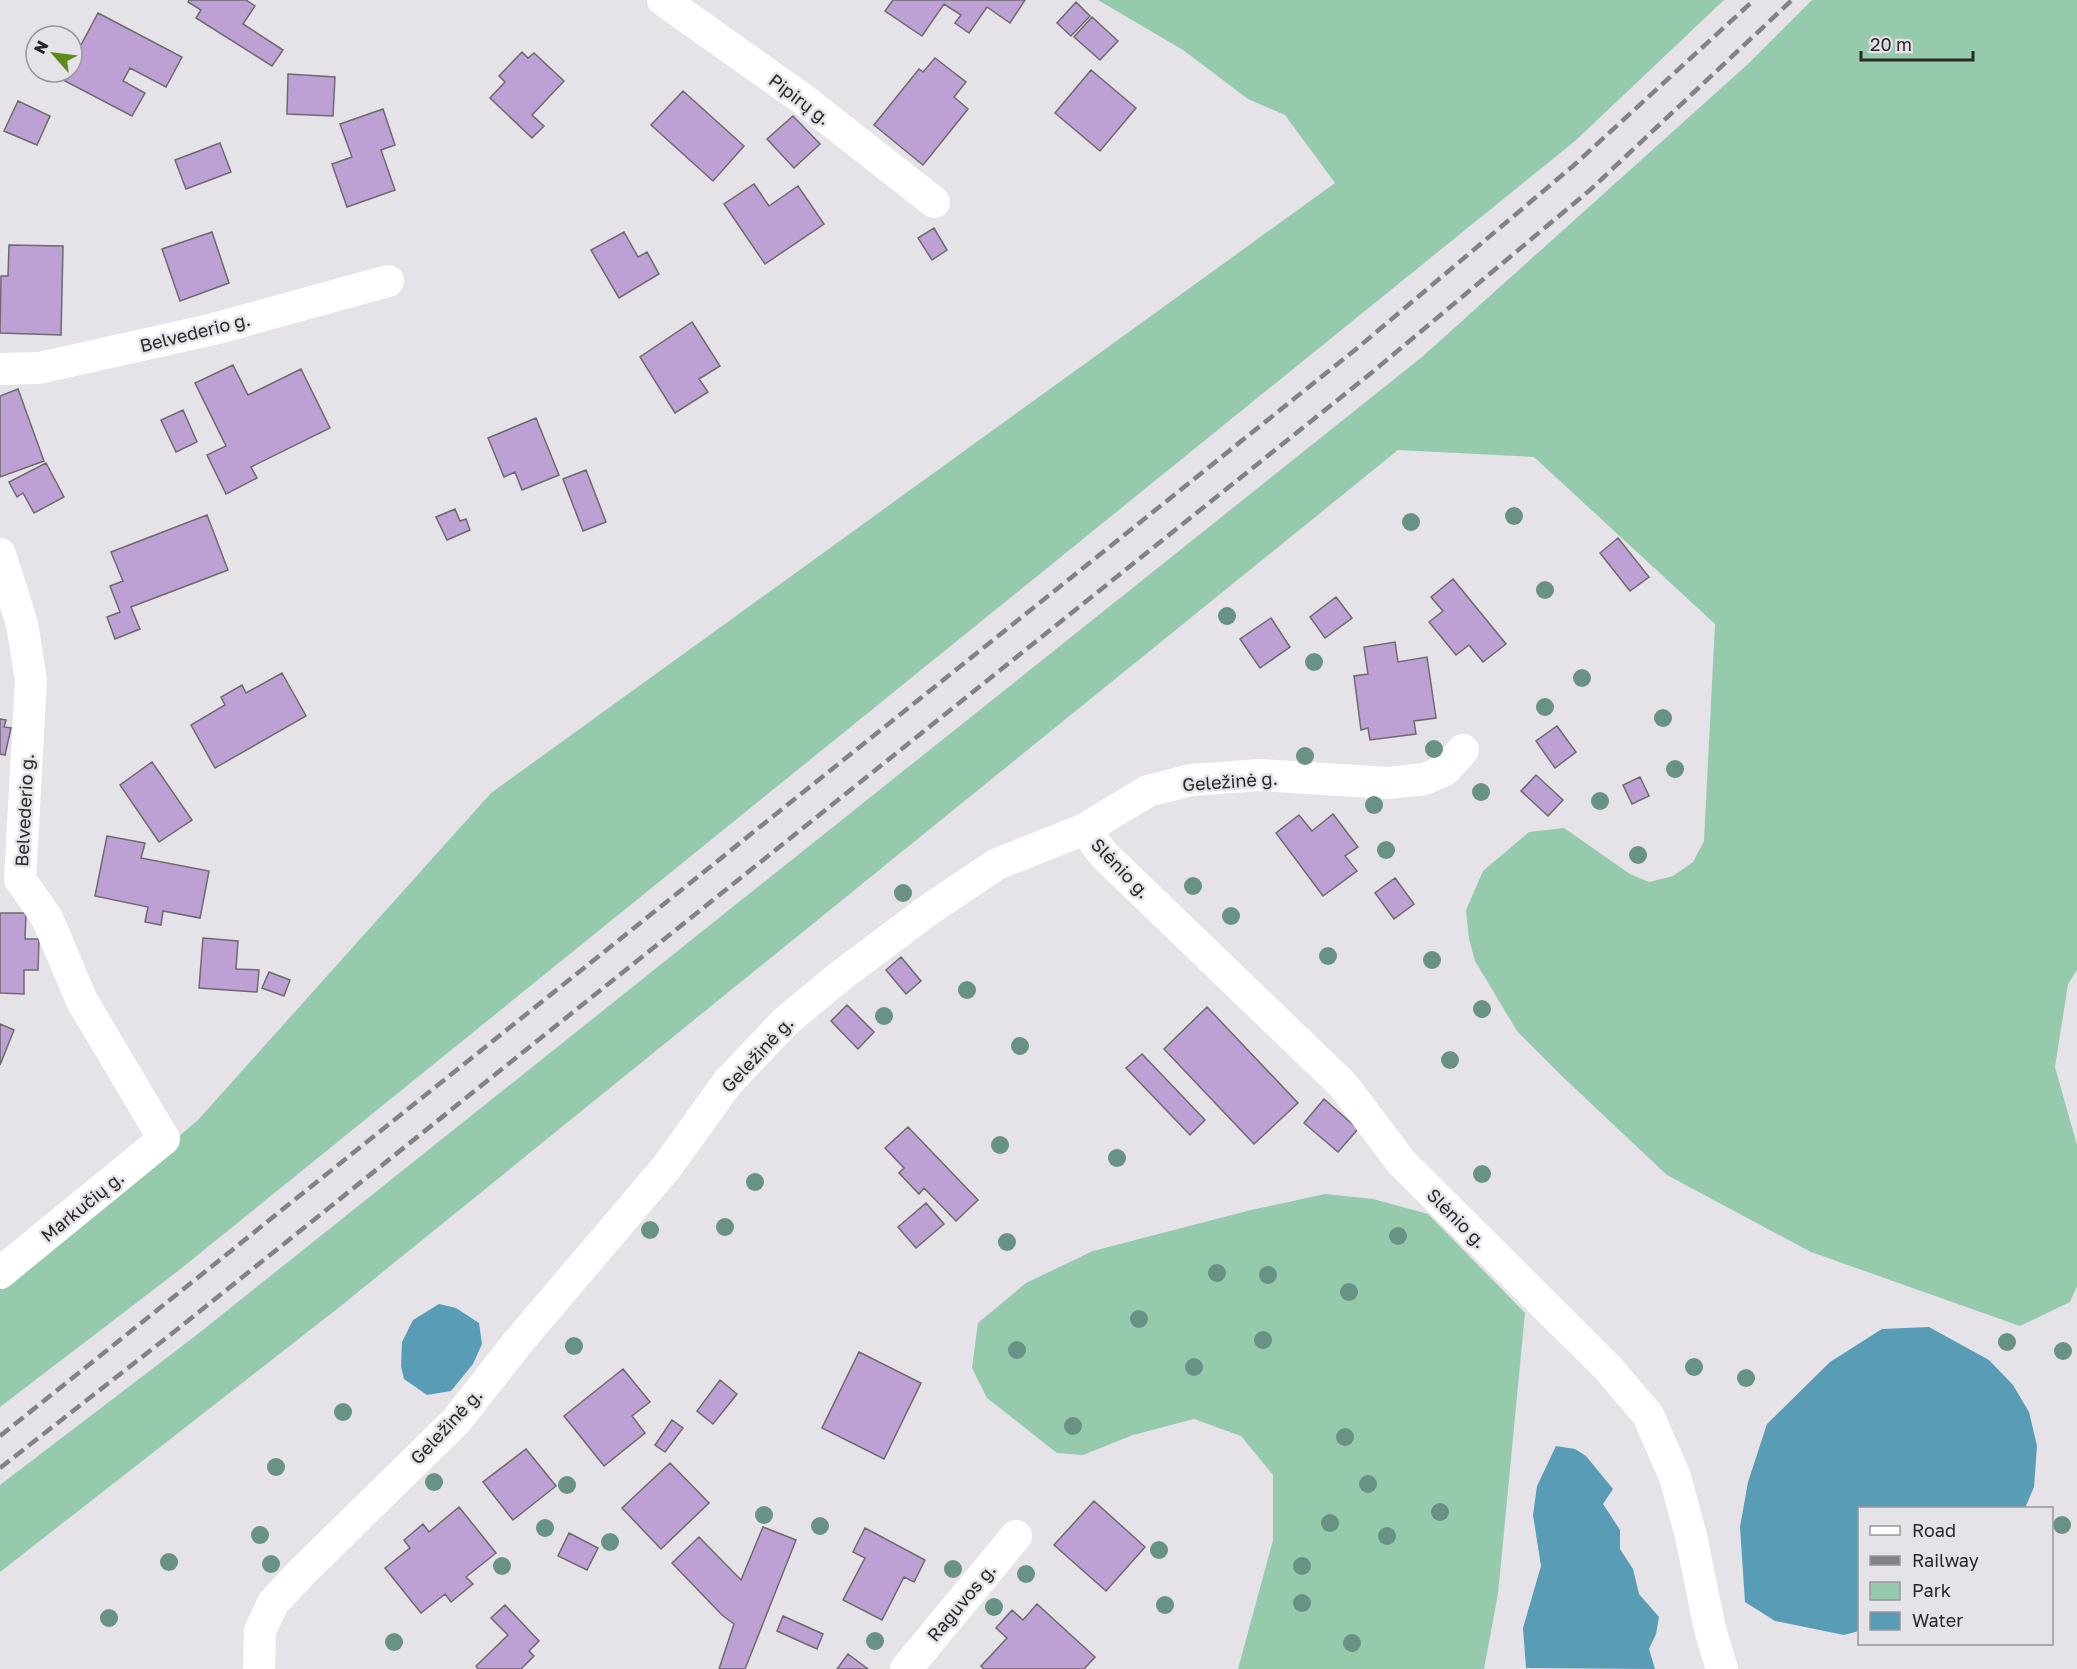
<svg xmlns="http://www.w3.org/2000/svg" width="2077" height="1669" font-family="'Golos Text',sans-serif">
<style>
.green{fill:#96caad}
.water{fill:#589cb6}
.building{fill:#bea1d4;stroke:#6d6a6f;stroke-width:1.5}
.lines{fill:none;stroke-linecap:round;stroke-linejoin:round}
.street{stroke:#fff;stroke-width:32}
.rail{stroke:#848285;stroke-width:4.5;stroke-dasharray:12 6;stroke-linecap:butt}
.tree{fill:#679284}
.labels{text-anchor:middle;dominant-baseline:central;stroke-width:5;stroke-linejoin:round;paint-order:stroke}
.street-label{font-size:18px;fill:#282729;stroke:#e5e2e8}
</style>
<rect width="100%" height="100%" fill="#e5e2e8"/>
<path class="green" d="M 1098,0 L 1724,0 L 1575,141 L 178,1271 L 0,1407 L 0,1288 L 198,1120 L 491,793 L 1335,183 L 1285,115 L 1248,99 L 1183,50 Z
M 1812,0 L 2077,0 L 2077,970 L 2068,984 L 2055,1067 L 2077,1145 L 2077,1286 L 2070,1302 L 2020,1326 L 1811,1252 L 1667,1175 L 1565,1079 L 1517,1031 L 1475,961 L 1469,939 L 1466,910 L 1483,871 L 1529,832 L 1564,828 L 1630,874 L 1649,882 L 1673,876 L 1693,862 L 1704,841 L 1715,624 L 1534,457 L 1398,450 L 337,1309 L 0,1572 L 0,1485 L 194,1337 L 1422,357 L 1748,64 Z
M 1325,1194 L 1373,1199 L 1428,1214 L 1525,1313 L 1498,1594 L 1484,1669 L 1238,1669 L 1273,1540 L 1273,1475 L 1241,1436 L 1194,1419 L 1133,1435 L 1083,1455 L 1057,1453 L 987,1398 L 972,1368 L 978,1323 L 1026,1283 L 1093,1251 L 1251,1210 Z"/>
<path class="water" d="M 439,1304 L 456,1308 L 479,1323 L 482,1344 L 473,1364 L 451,1391 L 427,1395 L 404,1379 L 401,1366 L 402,1342 L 413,1320 Z
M 1929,1327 L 1989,1360 L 2013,1385 L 2029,1412 L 2037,1446 L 2034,1487 L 2025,1508 L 1860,1508 L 1859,1631 L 1844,1635 L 1775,1621 L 1745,1602 L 1740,1527 L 1748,1482 L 1767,1424 L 1830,1362 L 1882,1329 Z
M 1556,1446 L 1575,1449 L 1586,1456 L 1613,1489 L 1603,1504 L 1620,1530 L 1620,1549 L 1633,1569 L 1639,1594 L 1659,1617 L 1656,1634 L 1649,1649 L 1655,1669 L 1526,1668 L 1523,1628 L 1541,1566 L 1533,1515 L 1537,1486 Z"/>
<path class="building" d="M 189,0 L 246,0 L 255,6 L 243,24 L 283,50 L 272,66 L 196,18 L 201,10 L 188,2 Z
M 893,0 L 1025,0 L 1010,23 L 987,7 L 969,33 L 955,23 L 961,15 L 944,4 L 922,36 L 885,11 Z
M 1076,2 L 1090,16 L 1071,36 L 1057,23 Z
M 98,13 L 182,57 L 166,87 L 130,68 L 123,81 L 145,93 L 132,116 L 63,80 L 67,72 L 72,72 L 72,62 Z
M 1092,17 L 1118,41 L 1100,60 L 1074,37 Z
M 522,52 L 528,58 L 534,53 L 564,81 L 532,115 L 544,126 L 532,138 L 490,98 L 505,82 L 499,76 Z
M 935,58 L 966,82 L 954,97 L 968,109 L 923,165 L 874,125 L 919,69 L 923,72 Z
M 1091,70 L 1136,108 L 1100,151 L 1055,113 Z
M 288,74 L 335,77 L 333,116 L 287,114 Z
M 683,91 L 744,146 L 713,181 L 651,125 Z
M 18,101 L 50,116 L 37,145 L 4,131 Z
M 383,109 L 395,145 L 381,150 L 395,190 L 347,207 L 332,164 L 352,157 L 340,124 Z
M 793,116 L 820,144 L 794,168 L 767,139 Z
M 220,143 L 231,172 L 186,189 L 175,160 Z
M 754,184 L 769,206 L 798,186 L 824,224 L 765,264 L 724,204 Z
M 934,228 L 947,250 L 932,260 L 918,238 Z
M 212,232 L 229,283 L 180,301 L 162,249 Z
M 624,232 L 638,257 L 647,252 L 659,274 L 619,298 L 591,250 Z
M 9,245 L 63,246 L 61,335 L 0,333 L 1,276 L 8,276 Z
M 692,322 L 720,366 L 699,379 L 708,392 L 675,413 L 640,357 Z
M 233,365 L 248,395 L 301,369 L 330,428 L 251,467 L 257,478 L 226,494 L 207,455 L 226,446 L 195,383 Z
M 18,389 L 44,461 L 0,477 L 0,396 Z
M 183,410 L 197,442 L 176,452 L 161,420 Z
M 536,418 L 559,475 L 522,490 L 515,472 L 504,477 L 488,438 Z
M 46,463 L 64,497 L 34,513 L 23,493 L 17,497 L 9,482 Z
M 586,470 L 606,522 L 583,531 L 563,479 Z
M 455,509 L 460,521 L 466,519 L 470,530 L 447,540 L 436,517 Z
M 207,515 L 228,570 L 131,607 L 140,629 L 115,639 L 107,617 L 120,612 L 110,586 L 123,581 L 111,552 Z
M 1618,538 L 1649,577 L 1630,591 L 1600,553 Z
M 1453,579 L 1506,644 L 1483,662 L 1469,645 L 1456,655 L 1429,622 L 1443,611 L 1431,597 Z
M 1336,597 L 1352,618 L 1325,638 L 1310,617 Z
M 1271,618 L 1290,647 L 1260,668 L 1240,639 Z
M 1395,642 L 1398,662 L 1427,657 L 1436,718 L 1414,721 L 1416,734 L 1370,740 L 1368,728 L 1361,730 L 1354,676 L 1368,674 L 1364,647 Z
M 282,673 L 306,716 L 215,768 L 191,725 L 225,705 L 221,697 L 242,685 L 246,693 Z
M 0,719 L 6,720 L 4,727 L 11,728 L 5,755 L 0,754 Z
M 1557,726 L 1576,752 L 1555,768 L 1536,741 Z
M 152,762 L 192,820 L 159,842 L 120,785 Z
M 1536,775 L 1563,800 L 1548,816 L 1521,791 Z
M 1640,777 L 1649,796 L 1632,804 L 1623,785 Z
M 1333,814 L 1358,847 L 1345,856 L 1357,871 L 1323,896 L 1276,833 L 1299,815 L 1312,831 Z
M 107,836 L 145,843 L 141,858 L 209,871 L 200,918 L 163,911 L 161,925 L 145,922 L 148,907 L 95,896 Z
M 1395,878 L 1414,904 L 1394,919 L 1375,893 Z
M 0,913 L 26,913 L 25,939 L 39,939 L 38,970 L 24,970 L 24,994 L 0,993 Z
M 203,938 L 238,941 L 236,969 L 259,970 L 257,992 L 199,988 Z
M 901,957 L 921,981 L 906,994 L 886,970 Z
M 269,972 L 290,980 L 284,996 L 262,988 Z
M 847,1005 L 874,1032 L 858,1049 L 831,1021 Z
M 1207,1007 L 1298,1103 L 1254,1144 L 1164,1049 Z
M 0,1024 L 14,1030 L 0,1065 Z
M 1142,1054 L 1205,1120 L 1190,1135 L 1126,1068 Z
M 1324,1099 L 1358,1129 L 1338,1152 L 1304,1123 Z
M 908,1127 L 978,1200 L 956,1221 L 924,1188 L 919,1194 L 899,1173 L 904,1168 L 885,1148 Z
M 926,1203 L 944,1224 L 916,1248 L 898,1227 Z
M 859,1352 L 921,1383 L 884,1459 L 822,1428 Z
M 623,1369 L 650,1402 L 632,1416 L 645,1433 L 604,1466 L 564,1416 Z
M 720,1380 L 737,1394 L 713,1424 L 697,1411 Z
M 672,1420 L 683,1428 L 665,1452 L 655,1445 Z
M 526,1449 L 556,1486 L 513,1520 L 483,1482 Z
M 670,1463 L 709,1503 L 661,1549 L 622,1508 Z
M 1094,1501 L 1145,1547 L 1106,1591 L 1054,1545 Z
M 459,1507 L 496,1553 L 466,1577 L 473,1584 L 451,1602 L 445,1594 L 421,1613 L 385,1568 L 410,1548 L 404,1540 L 423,1524 L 429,1532 Z
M 763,1527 L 796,1540 L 745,1669 L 719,1669 L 734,1624 L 722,1615 L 672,1563 L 699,1537 L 741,1580 Z
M 865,1528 L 925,1560 L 914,1582 L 904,1577 L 882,1620 L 843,1600 L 865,1558 L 853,1552 Z
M 569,1533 L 598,1548 L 587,1570 L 558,1556 Z
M 1037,1604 L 1095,1657 L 1084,1669 L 984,1669 L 981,1666 L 1007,1638 L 996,1628 L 1012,1610 L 1023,1620 Z
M 505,1605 L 539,1641 L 529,1651 L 534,1656 L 521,1669 L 478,1669 L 476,1666 L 508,1635 L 491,1618 Z
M 783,1616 L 823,1634 L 817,1649 L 777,1631 Z
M 848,1654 L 868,1669 L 837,1669 Z"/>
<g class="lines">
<path class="street" d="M 663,0 L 804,100 L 934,202
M 0,369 L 39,368 L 214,329 L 388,281
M 0,554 L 22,624 L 31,680 L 20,879 L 47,918 L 82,1001 L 164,1139 L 0,1273
M 1085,829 L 1103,854 L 1343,1085 L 1402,1163 L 1608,1368 L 1648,1415 L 1675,1477 L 1691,1536 L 1710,1629 L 1722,1669
M 259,1669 L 260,1631 L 273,1603 L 301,1573 L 456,1421 L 519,1341 L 666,1168 L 728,1082 L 786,1021 L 843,974 L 930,909 L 997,864 L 1085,829 L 1148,791 L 1191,780 L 1260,775 L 1388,783 L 1425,779 L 1445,770 L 1463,750
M 906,1669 L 1016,1536"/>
<path class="rail" d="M 0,1436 L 1355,350 L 1573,166 L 1754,0
M 0,1468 L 165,1339 L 1370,374 L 1590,190 L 1792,0"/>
</g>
<g class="tree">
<circle cx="1514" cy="516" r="9"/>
<circle cx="1411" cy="522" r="9"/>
<circle cx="1545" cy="590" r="9"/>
<circle cx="1227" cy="616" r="9"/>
<circle cx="1314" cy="662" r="9"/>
<circle cx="1582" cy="678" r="9"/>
<circle cx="1545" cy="707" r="9"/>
<circle cx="1663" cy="718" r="9"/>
<circle cx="1434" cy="749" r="9"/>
<circle cx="1305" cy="756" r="9"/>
<circle cx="1675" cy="769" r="9"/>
<circle cx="1481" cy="792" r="9"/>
<circle cx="1600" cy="801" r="9"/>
<circle cx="1374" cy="805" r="9"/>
<circle cx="1386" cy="850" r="9"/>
<circle cx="1638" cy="855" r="9"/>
<circle cx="1193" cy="886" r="9"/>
<circle cx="903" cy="893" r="9"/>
<circle cx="1231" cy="916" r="9"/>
<circle cx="1328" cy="956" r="9"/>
<circle cx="1432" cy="960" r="9"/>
<circle cx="967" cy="990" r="9"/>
<circle cx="1482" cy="1009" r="9"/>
<circle cx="884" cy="1016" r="9"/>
<circle cx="1020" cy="1046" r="9"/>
<circle cx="1450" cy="1060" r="9"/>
<circle cx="1000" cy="1145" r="9"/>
<circle cx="1117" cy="1158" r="9"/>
<circle cx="1482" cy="1174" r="9"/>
<circle cx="755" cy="1182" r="9"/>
<circle cx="725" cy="1227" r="9"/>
<circle cx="650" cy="1230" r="9"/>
<circle cx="1398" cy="1236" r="9"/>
<circle cx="1007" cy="1242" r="9"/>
<circle cx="1217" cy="1273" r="9"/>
<circle cx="1268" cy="1275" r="9"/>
<circle cx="1349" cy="1292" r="9"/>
<circle cx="1139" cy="1319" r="9"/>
<circle cx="1263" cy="1340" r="9"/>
<circle cx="2007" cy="1342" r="9"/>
<circle cx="574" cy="1346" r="9"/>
<circle cx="1017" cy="1350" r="9"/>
<circle cx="2063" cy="1351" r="9"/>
<circle cx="1194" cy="1367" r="9"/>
<circle cx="1694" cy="1367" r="9"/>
<circle cx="1746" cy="1378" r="9"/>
<circle cx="343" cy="1412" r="9"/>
<circle cx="1073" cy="1426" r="9"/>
<circle cx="1345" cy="1437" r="9"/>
<circle cx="276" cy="1467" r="9"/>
<circle cx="434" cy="1482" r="9"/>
<circle cx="1368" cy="1484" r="9"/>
<circle cx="567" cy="1485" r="9"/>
<circle cx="1440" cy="1512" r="9"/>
<circle cx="764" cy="1515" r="9"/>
<circle cx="1330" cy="1523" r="9"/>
<circle cx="2062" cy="1525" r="9"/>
<circle cx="820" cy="1526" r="9"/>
<circle cx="545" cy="1528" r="9"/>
<circle cx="260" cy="1535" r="9"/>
<circle cx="1387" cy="1536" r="9"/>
<circle cx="610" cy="1542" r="9"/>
<circle cx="1159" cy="1550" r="9"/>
<circle cx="169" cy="1562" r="9"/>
<circle cx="271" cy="1564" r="9"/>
<circle cx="502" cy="1566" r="9"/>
<circle cx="1302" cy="1566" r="9"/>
<circle cx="953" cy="1569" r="9"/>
<circle cx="1026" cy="1574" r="9"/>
<circle cx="1302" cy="1603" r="9"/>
<circle cx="1165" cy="1605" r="9"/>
<circle cx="994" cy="1607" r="9"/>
<circle cx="109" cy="1618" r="9"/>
<circle cx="875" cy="1641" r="9"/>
<circle cx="394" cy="1642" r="9"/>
<circle cx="1352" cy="1643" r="9"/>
</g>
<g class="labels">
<g class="street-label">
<text transform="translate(800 99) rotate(37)">Pipirų g.</text>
<text transform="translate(195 332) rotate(-14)">Belvederio g.</text>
<text transform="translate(1230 781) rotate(-4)">Geležinė g.</text>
<text transform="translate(24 810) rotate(-87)">Belvederio g.</text>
<text transform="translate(1121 868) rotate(46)">Slėnio g.</text>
<text transform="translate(757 1054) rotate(-47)">Geležinė g.</text>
<text transform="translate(82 1206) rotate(-39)">Markučių g.</text>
<text transform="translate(1457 1218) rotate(45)">Slėnio g.</text>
<text transform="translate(446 1426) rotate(-47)">Geležinė g.</text>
<text transform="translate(961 1602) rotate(-50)">Raguvos g.</text>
</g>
</g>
<rect x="1858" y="1507" width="195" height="138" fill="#e5e2e8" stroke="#99979c" stroke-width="1.5"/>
<rect x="1870" y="1526" width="30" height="9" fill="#ffffff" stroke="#99979c" stroke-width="1.5"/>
<text x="1912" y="1537" font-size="18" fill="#282729">Road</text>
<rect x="1870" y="1556" width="30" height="9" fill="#848285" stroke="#99979c" stroke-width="1.5"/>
<text x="1912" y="1567" font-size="18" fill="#282729">Railway</text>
<rect x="1870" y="1582" width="30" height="18" fill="#96caad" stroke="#99979c" stroke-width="1.5"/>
<text x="1912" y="1597" font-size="18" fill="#282729">Park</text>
<rect x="1870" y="1612" width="30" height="18" fill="#589cb6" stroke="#99979c" stroke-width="1.5"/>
<text x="1912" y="1627" font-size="18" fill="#282729">Water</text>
<g transform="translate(54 54) rotate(298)"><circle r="28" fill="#e5e2e8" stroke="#99979c" stroke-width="1.5"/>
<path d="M0-4.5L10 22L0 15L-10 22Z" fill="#5c8a1d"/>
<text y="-9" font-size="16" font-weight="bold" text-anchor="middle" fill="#282729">N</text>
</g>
<path d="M1861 51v9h112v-9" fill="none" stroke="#282729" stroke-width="3"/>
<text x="1870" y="51" font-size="18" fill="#282729" stroke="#e5e2e8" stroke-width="4.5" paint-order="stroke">20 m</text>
</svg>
